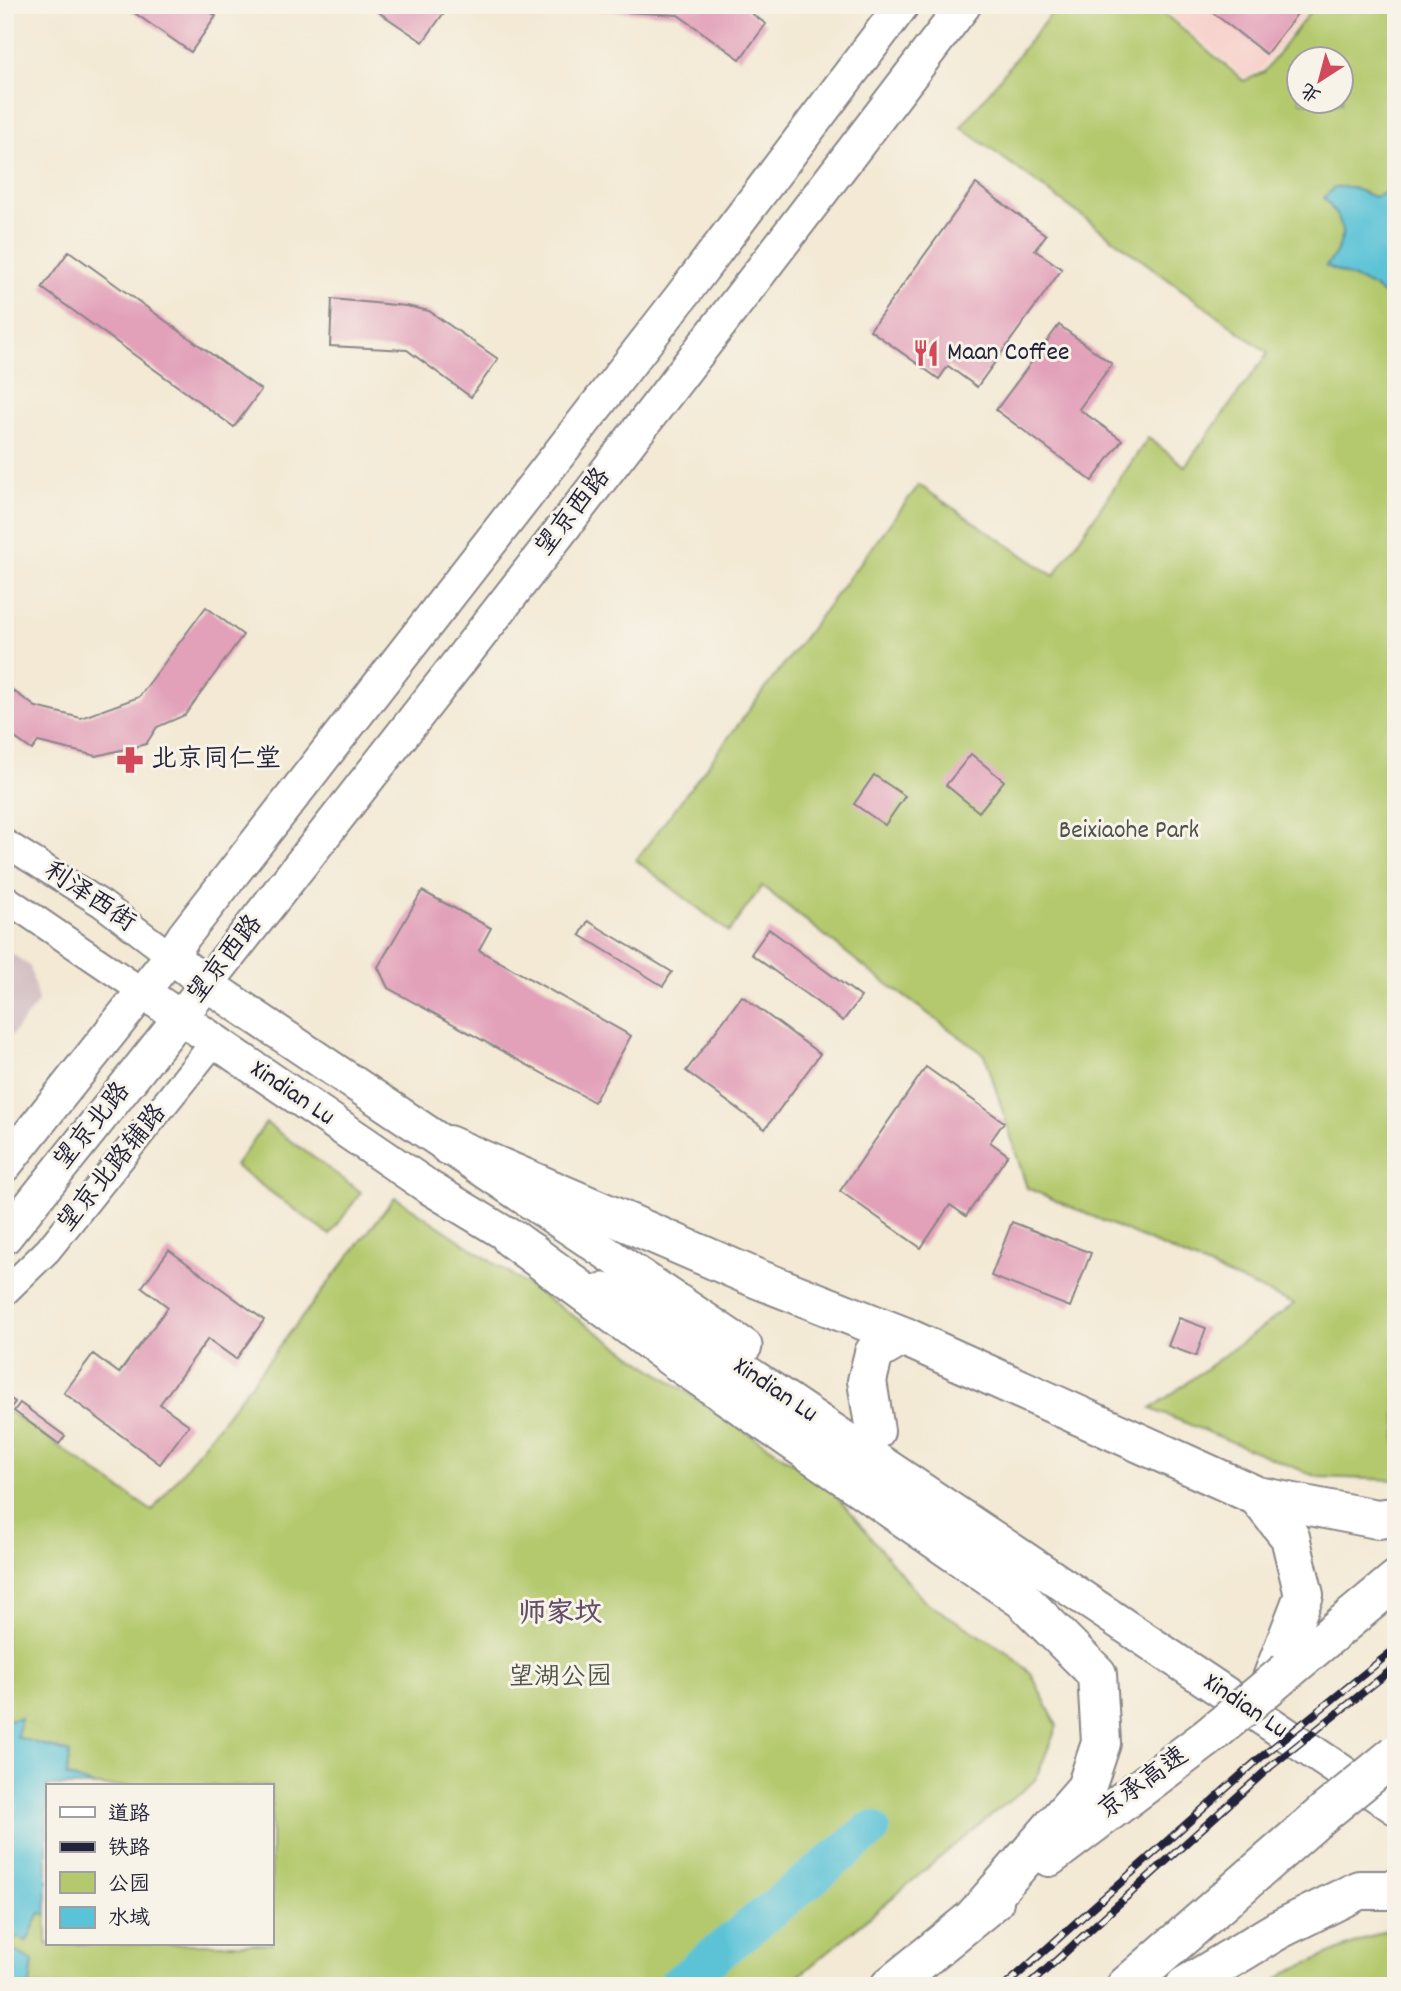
<svg xmlns="http://www.w3.org/2000/svg" width="1401" height="1991" font-family="Dekko,'LXGW WenKai TC',sans-serif">
<style>
.built{fill:#f7d0ca}
.industrial{fill:#d2bec2}
.green{fill:#b4c96d;stroke:#6b7654;stroke-width:2;fill-rule:evenodd}
.water{fill:#5bc3d7;stroke:#3e7289;stroke-width:2}
.lines{fill:none;stroke-linecap:round;stroke-linejoin:round}
.river{stroke:#5bc3d7;stroke-width:38}
.building{fill:#e2a0b9}
.minor-casing{stroke:#8a8688;stroke-width:30}
.major-casing{stroke:#8a8688;stroke-width:37}
.highway-casing{stroke:#8a8688;stroke-width:42}
.minor{stroke:#fff;stroke-width:26}
.major{stroke:#fff;stroke-width:33}
.highway{stroke:#fff;stroke-width:38}
.rail-casing{stroke:#22223b;stroke-width:8}
.rail{stroke:#f7f3e8;stroke-width:5;stroke-dasharray:16;stroke-linecap:butt}
.highway-bridge-casing{stroke:#8a8688;stroke-width:42;stroke-linecap:butt}
.highway-bridge{stroke:#fff;stroke-width:38}
.labels{text-anchor:middle;dominant-baseline:central;stroke-width:6;stroke-linejoin:round;paint-order:stroke}
.poi-label{font-size:26px;fill:#22223b;stroke:#f7f3e8;text-anchor:start}
.street-label{font-size:26px;fill:#22223b;stroke:#f7f3e8}
.park-label{font-size:26px;fill:#4e544a;stroke:#f7f3e8}
.neighbourhood-label{font-size:28px;font-weight:bold;fill:#654e67;stroke:#f7f3e8}
</style>
<rect width="100%" height="100%" fill="#f7f3e8"/>
<filter id="ink" filterUnits="userSpaceOnUse"><feTurbulence type="fractalNoise" baseFrequency=".0143" numOctaves="2"/><feDisplacementMap in="SourceGraphic" scale="14" xChannelSelector="R" yChannelSelector="G"/><feConvolveMatrix kernelMatrix="1 2 1 2 8 2 1 2 1" color-interpolation-filters="sRGB"/></filter>
<filter id="wash" filterUnits="userSpaceOnUse"><feTurbulence type="fractalNoise" baseFrequency=".00686" numOctaves="4" result="noise"/><feDisplacementMap in="SourceGraphic" scale="28" xChannelSelector="R" yChannelSelector="G"/><feGaussianBlur stdDeviation="1.57" result="paint"/><feColorMatrix in="noise" values="0 0 0 0 0 0 0 0 0 0 0 0 0 0 0 0 0 1.4 0 .05"/><feComposite in="paint" operator="in"/></filter>
<g filter="url(#wash)">
<rect width="100%" height="100%" fill="#f3e9d4"/>
<path class="built" d="M 1159,5 L 1311,5 L 1261,70 L 1245,78 Z"/>
<path class="industrial" d="M 5,949 L 30,966 L 38,1002 L 5,1044 Z"/>
<path class="green" d="M 1058,5 L 1154,5 L 1244,81 L 1264,72 L 1315,5 L 1396,5 L 1396,1480 L 1318,1477 L 1151,1409 L 1294,1304 L 1027,1188 L 985,1055 L 872,973 L 762,886 L 729,932 L 636,860 L 919,485 L 1054,576 L 1148,438 L 1185,466 L 1268,353 L 961,127 ZM 1300,60 L 1342,60 L 1342,102 L 1300,102 Z
M 266,1123 L 361,1192 L 330,1235 L 235,1166 Z
M 395,1197 L 829,1487 L 924,1601 L 1007,1652 L 1031,1673 L 1057,1726 L 1035,1781 L 987,1818 L 787,1986 L 5,1986 L 5,1414 L 8,1411 L 152,1511 ZM 47,1786 L 271,1786 L 271,1944 L 47,1944 Z
M 1396,1926 L 1396,1986 L 1270,1986 L 1287,1972 Z"/>
<path class="water" d="M 1334,187 L 1351,187 L 1374,197 L 1396,189 L 1396,367 L 1387,356 L 1393,325 L 1390,299 L 1372,286 L 1326,266 C 1349,238 1347,226 1324,198 Z
M 21,1718 L 17,1737 L 70,1753 L 66,1776 L 96,1786 L 47,1786 L 47,1915 L 40,1913 L 27,1941 L 15,1937 L 12,1949 L 33,1961 L 30,1986 L 5,1986 L 5,1720 Z"/>
<g class="lines">
<path class="river" d="M 676,1986 L 871,1830"/>
</g>
<g id="blocks">
<path class="building" d="M 123,5 L 200,5 L 216,16 L 191,52 Z
M 368,5 L 445,5 L 448,7 L 423,42 Z
M 541,5 L 740,5 L 766,24 L 740,59 L 678,15 L 541,7 Z
M 1203,5 L 1304,5 L 1266,54 Z
M 976,184 L 1046,235 L 1035,250 L 1062,269 L 977,387 L 948,366 L 939,379 L 870,330 Z
M 69,251 L 261,390 L 234,427 L 42,288 Z
M 332,299 L 406,306 L 429,311 L 498,359 L 471,397 L 407,350 L 330,346 Z
M 1059,325 L 1112,364 L 1079,409 L 1122,440 L 1092,481 L 996,410 Z
M 206,607 L 243,635 L 185,715 L 157,727 L 146,744 L 96,756 L 38,742 L 32,750 L 5,731 L 5,685 L 36,707 L 81,718 L 139,697 Z
M 971,754 L 1004,781 L 979,812 L 946,785 Z
M 874,775 L 905,796 L 885,825 L 854,804 Z
M 422,891 L 491,928 L 479,950 L 631,1036 L 594,1102 L 388,988 L 378,967 Z
M 588,921 L 672,972 L 663,986 L 580,935 Z
M 769,929 L 861,997 L 843,1021 L 751,954 Z
M 742,996 L 820,1054 L 765,1129 L 686,1071 Z
M 926,1067 L 1004,1122 L 990,1142 L 1008,1155 L 966,1216 L 950,1205 L 921,1248 L 840,1191 Z
M 1012,1222 L 1091,1253 L 1070,1307 L 991,1276 Z
M 169,1250 L 264,1320 L 236,1359 L 208,1339 L 160,1404 L 189,1425 L 160,1464 L 64,1393 L 93,1354 L 119,1373 L 168,1307 L 142,1287 Z
M 1179,1318 L 1206,1328 L 1196,1356 L 1168,1346 Z
M 5,1395 L 15,1402 L 5,1415 Z
M 20,1403 L 65,1436 L 59,1444 L 14,1411 Z"/>
</g>
</g>
<g filter="url(#ink)">
<use href="#blocks" fill-opacity="0" stroke="#8a8688" stroke-width="2"/>
<g class="lines">
<defs>
<path id="minor" d="M 5,843 L 102,904 L 171,956
M 5,898 L 143,992
M 5,1292 L 48,1250 L 215,1041"/>
<path id="major" d="M 171,956 L 208,985 L 745,1346
M 143,992 L 430,1188 L 534,1251
M 5,1165 L 171,956 L 184,936 L 681,297 L 902,5
M 5,1237 C 331,831 649,419 964,5
M 603,1290 L 727,1359 L 1396,1808"/>
<path id="highway" d="M 448,1145 L 758,1279 L 903,1336 L 1257,1496 L 1377,1519 L 1396,1517
M 511,1238 L 670,1356 L 1022,1599 L 1097,1674 L 1101,1743 L 1086,1788 L 974,1917
M 875,1431 L 867,1381 L 874,1353 L 903,1336
M 1257,1496 L 1290,1537 L 1304,1595 L 1269,1686
M 1287,1671 L 1396,1580
M 1049,1857 L 1207,1738
M 890,1986 L 994,1901
M 1126,1986 L 1324,1813
M 1185,1986 L 1278,1930 L 1359,1890 L 1396,1890"/>
</defs>
<use href="#minor" class="minor-casing"/>
<use href="#major" class="major-casing"/>
<use href="#highway" class="highway-casing"/>
<use href="#minor" class="minor"/>
<use href="#major" class="major"/>
<use href="#highway" class="highway"/>
<defs>
<path id="rail" d="M 1005,1986 L 1260,1758 L 1396,1648
M 1028,1986 L 1270,1767 L 1396,1666"/>
</defs>
<use href="#rail" class="rail-casing"/>
<use href="#rail" class="rail"/>
<defs>
<path id="highway-bridge" d="M 1207,1738 L 1287,1671
M 1324,1813 L 1396,1754"/>
</defs>
<use href="#highway-bridge" class="highway-bridge-casing"/>
<use href="#highway-bridge" class="highway-bridge"/>
</g>
</g>
<defs>
<symbol id="restaurant-bare" viewBox="-9 -9 18 18"><path d="M-5-6h1v4h1v-4h1v4h1v-4h1v5L-1.5 .5V6h-2V.5L-5-1ZM5-6V6H3V1.5H1.5Q1.5-4 5-6Z" fill="#d1495b" stroke="#f7f3e8" stroke-width="2.5" paint-order="stroke"/></symbol>
<symbol id="pharmacy-bare" viewBox="-9 -9 18 18"><path d="M-2-6h4v4h4v4h-4v4h-4v-4h-4v-4h4Z" fill="#d1495b" stroke="#f7f3e8" stroke-width="2.5" paint-order="stroke"/></symbol>
</defs>
<g fill-rule="evenodd">
<use href="#restaurant-bare" x="907" y="334" width="38" height="38"/>
<use href="#pharmacy-bare" x="111" y="741" width="38" height="38"/>
</g>
<g class="labels">
<g class="poi-label">
<text x="947" y="353">Maan Coffee</text>
<text x="151" y="760">北京同仁堂</text>
</g>
<g class="street-label">
<text transform="translate(574 513) rotate(-52)">望京西路</text>
<text transform="translate(89 898) rotate(34)">利泽西街</text>
<text transform="translate(226 960) rotate(-52)">望京西路</text>
<text transform="translate(292 1094) rotate(34)">Xindian Lu</text>
<text transform="translate(93 1127) rotate(-51)">望京北路</text>
<text transform="translate(113 1169) rotate(-51)">望京北路辅路</text>
<text transform="translate(775 1391) rotate(34)">Xindian Lu</text>
<text transform="translate(1245 1707) rotate(34)">Xindian Lu</text>
<text transform="translate(1144 1784) rotate(-36)">京承高速</text>
</g>
<g class="park-label">
<text x="1129" y="831">Beixiaohe Park</text>
<text x="560" y="1678">望湖公园</text>
</g>
<g class="neighbourhood-label">
<text x="560" y="1616">师家坟</text>
</g>
</g>
<rect width="1401" height="1991" fill="none" stroke="#f7f3e8" stroke-width="28"/>
<rect x="46" y="1784" width="228" height="161" fill="#f7f3e8" stroke="#a29fa3" stroke-width="2"/>
<rect x="60" y="1807" width="35" height="10" fill="#ffffff" stroke="#a29fa3" stroke-width="2"/>
<text x="108" y="1820" font-size="21" fill="#22223b">道路</text>
<rect x="60" y="1842" width="35" height="10" fill="#22223b" stroke="#a29fa3" stroke-width="2"/>
<text x="108" y="1854" font-size="21" fill="#22223b">铁路</text>
<rect x="60" y="1872" width="35" height="21" fill="#b4c96d" stroke="#a29fa3" stroke-width="2"/>
<text x="108" y="1890" font-size="21" fill="#22223b">公园</text>
<rect x="60" y="1907" width="35" height="21" fill="#5bc3d7" stroke="#a29fa3" stroke-width="2"/>
<text x="108" y="1924" font-size="21" fill="#22223b">水域</text>
<g transform="translate(1320 80) rotate(216)"><circle r="33" fill="#f7f3e8" stroke="#a29fa3" stroke-width="2"/>
<path d="M0-5L12 26L0 18L-12 26Z" fill="#d1495b"/>
<text y="-10" font-size="19" font-weight="bold" text-anchor="middle" fill="#22223b">北</text>
</g>
</svg>
